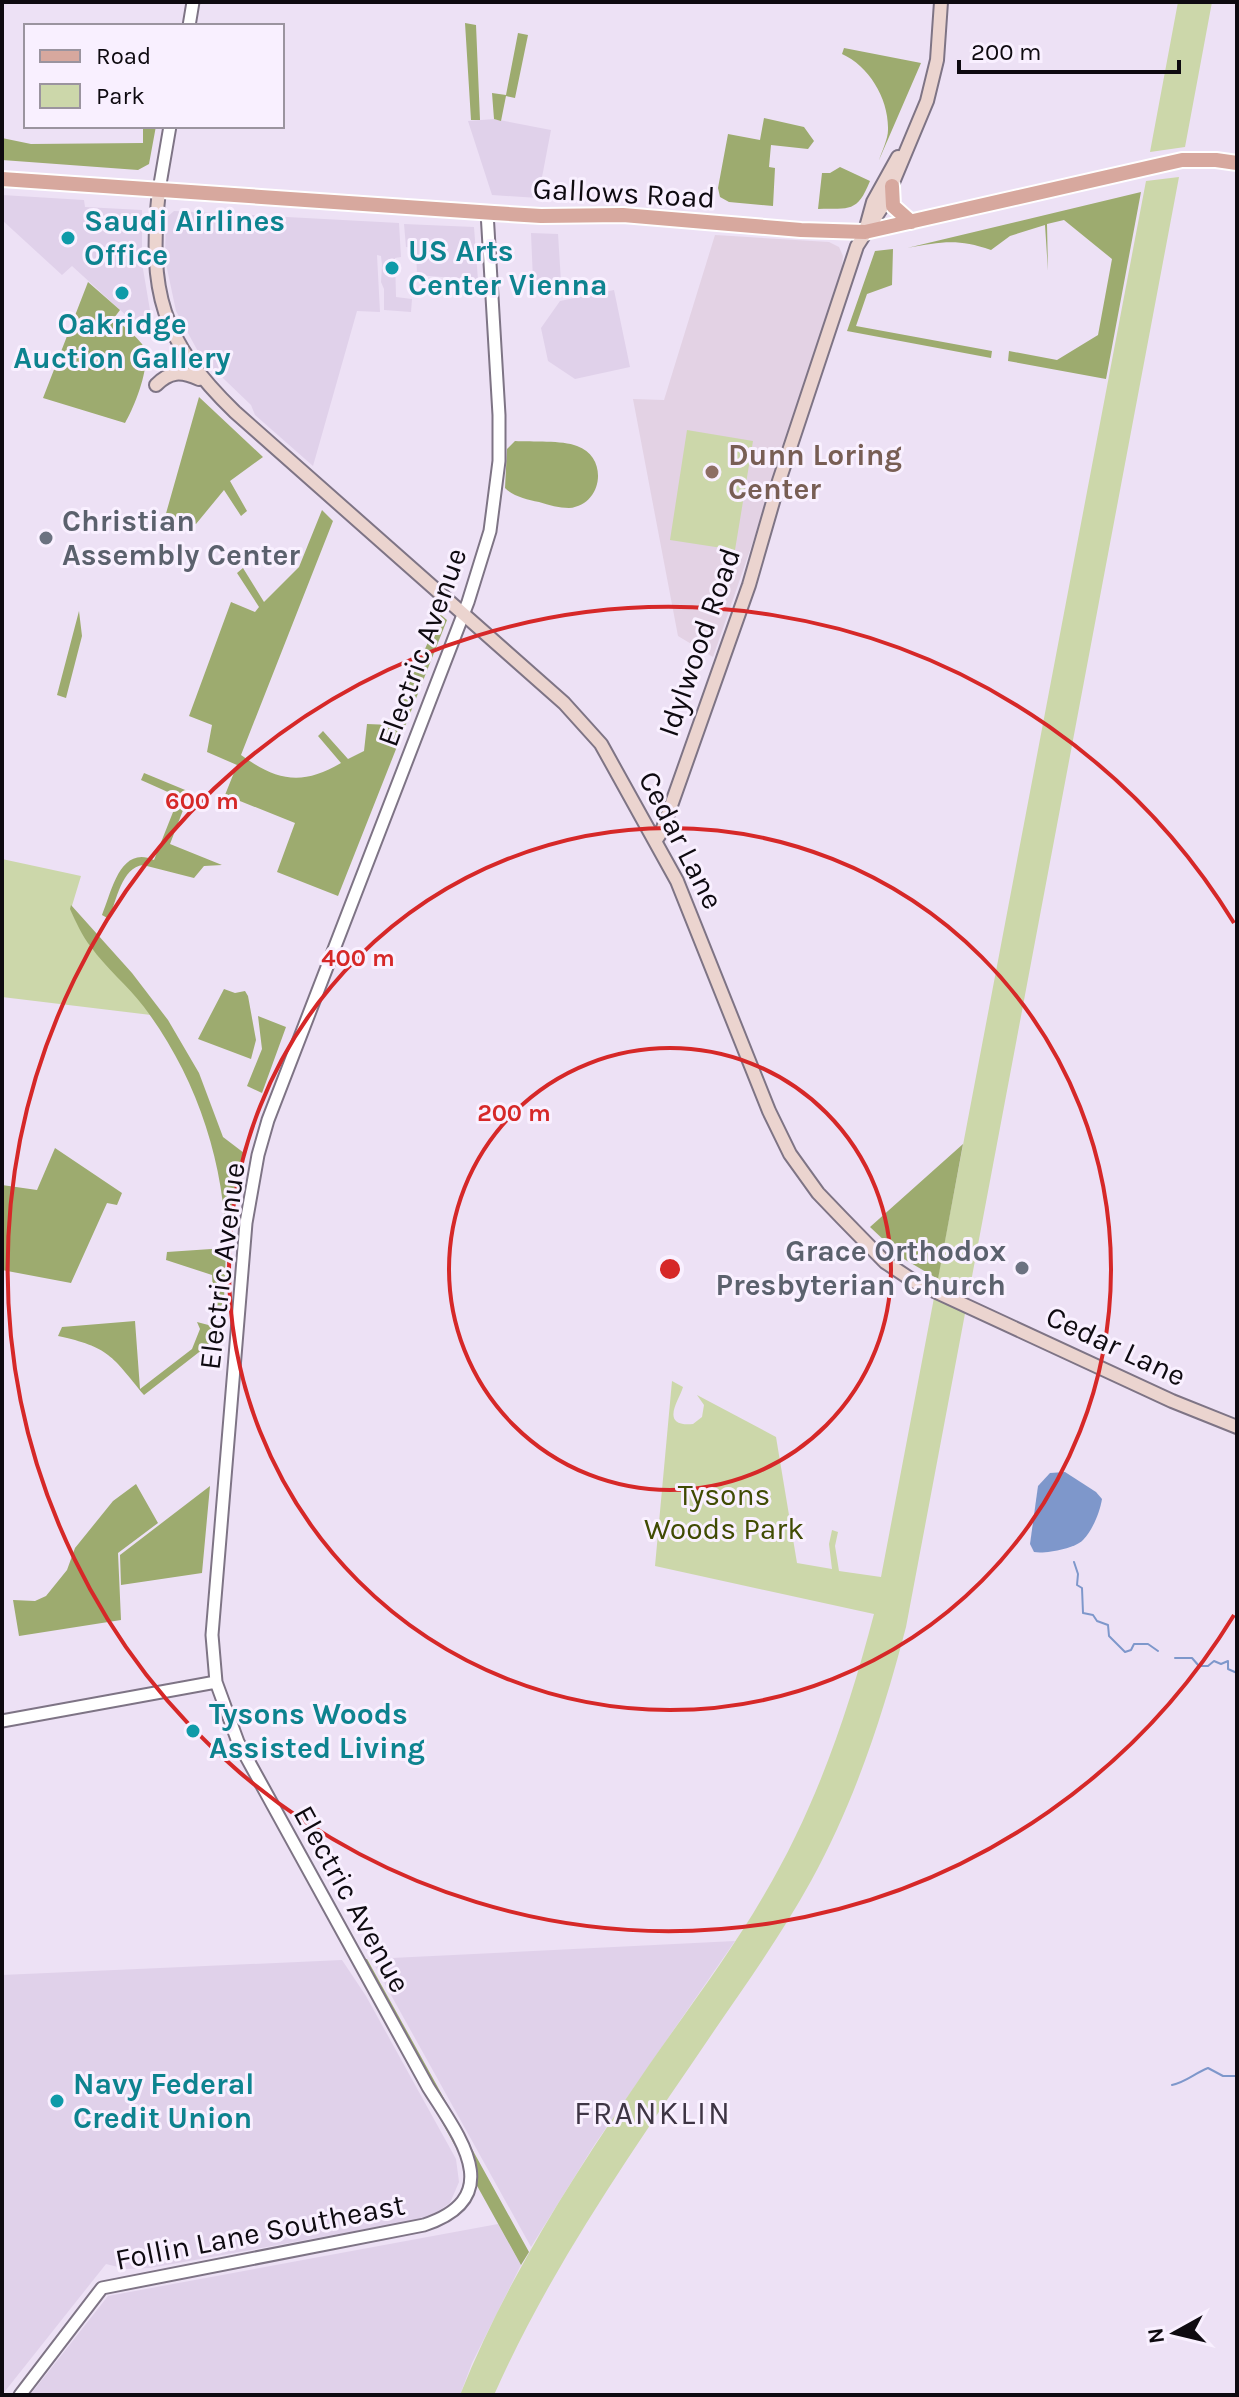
<svg xmlns="http://www.w3.org/2000/svg" width="1239" height="2397" font-family="Karla,sans-serif">
<style>
.built{fill:#e0d1ea}
.education{fill:#e3d2e4}
.green{fill:#ccd7aa}
.forest{fill:#9dab6f}
.water{fill:#7e97cb}
.lines{fill:none;stroke-linecap:round;stroke-linejoin:round}
.stream{stroke:#7e97cb;stroke-width:2}
.tertiary-casing{stroke:#7e7485;stroke-width:15}
.secondary-casing{stroke:#7e7485;stroke-width:16}
.primary-casing{stroke:#fff;stroke-width:18}
.tertiary{stroke:#fff;stroke-width:11}
.secondary{stroke:#ebd4cf;stroke-width:12}
.primary{stroke:#d7a89e;stroke-width:14}
.ring{fill:none;stroke:#d62828;stroke-width:4}
.culture-dot{fill:#0f9aa8;stroke:#f9f0ff;stroke-width:3}
.education-dot{fill:#8d6e63;stroke:#f9f0ff;stroke-width:3}
.worship-dot{fill:#6b7280;stroke:#f9f0ff;stroke-width:3}
.labels{text-anchor:middle;dominant-baseline:central;stroke-width:6;stroke-linejoin:round;paint-order:stroke}
.street-label{font-size:30px;fill:#0e0a10;stroke:#f9f0ff}
.culture-label{font-size:30px;font-weight:bold;fill:#0d838f;stroke:#f9f0ff;text-anchor:start}
.education-label{font-size:30px;font-weight:bold;fill:#785e54;stroke:#f9f0ff;text-anchor:start}
.worship-label{font-size:30px;font-weight:bold;fill:#5b616d;stroke:#f9f0ff;text-anchor:start}
.park-label{font-size:30px;fill:#404b03;stroke:#f9f0ff}
.neighbourhood-label{font-size:32px;letter-spacing:2px;fill:#3e3544;stroke:#f9f0ff}
.centre{fill:#d62828;stroke:#f9f0ff;stroke-width:4}
.ring-label{font-size:24px;text-anchor:middle;font-weight:bold;fill:#d62828;stroke:#f9f0ff;stroke-width:6;stroke-linejoin:round;paint-order:stroke}
</style>
<rect width="100%" height="100%" fill="#ede1f5"/>
<path class="built" d="M 494,119 L 551,130 L 538,198 L 492,195 L 468,121 Z
M 2,195 L 84,200 L 85,207 L 142,210 L 142,263 L 152,322 L 147,327 L 140,328 L 72,266 L 62,275 L 2,220 Z
M 174,211 L 399,223 L 401,257 L 395,258 L 396,297 L 412,299 L 411,312 L 384,310 L 384,289 L 381,282 L 382,265 L 381,256 L 377,255 L 380,312 L 357,311 L 313,466 L 255,415 L 251,405 L 201,357 L 176,311 L 165,259 L 166,218 Z
M 404,224 L 474,227 L 478,280 L 417,275 L 416,248 L 406,247 Z
M 531,233 L 558,234 L 561,282 L 533,280 Z
M 614,290 L 630,367 L 575,379 L 548,361 L 541,328 L 560,301 Z
M 735,1941 L 595,2144 L 531,2247 L 371,1959 Z
M 342,1960 L 366,1996 L 456,2159 L 459,2182 L 450,2203 L 428,2218 L 150,2268 L 126,2269 L 106,2264 L 2,2395 L 2,1975 Z
M 498,2224 L 521,2265 L 472,2363 L 460,2395 L 30,2395 L 108,2296 Z"/>
<path class="education" d="M 715,235 L 829,242 L 839,247 L 843,256 L 842,266 L 848,267 L 713,657 L 678,636 L 633,399 L 664,400 Z"/>
<path class="green" d="M 1178,2 L 1212,2 L 1185,147 L 1150,152 Z
M 1179,177 L 906,1627 C 883,1715 855,1801 811,1881 C 783,1932 749,1980 716,2028 C 636,2146 552,2264 494,2395 L 460,2395 C 507,2277 577,2170 649,2065 C 688,2009 730,1954 764,1895 C 816,1807 848,1713 874,1614 L 655,1566 L 672,1381 L 683,1387 C 680,1399 658,1427 693,1424 L 702,1417 L 704,1405 L 697,1395 L 776,1437 L 797,1563 L 832,1569 L 829,1544 L 832,1530 L 838,1532 L 835,1546 L 839,1571 L 881,1577 L 1146,181 Z
M 687,430 L 753,441 L 735,550 L 670,540 Z
M 2,859 L 81,876 L 71,909 L 151,1015 L 2,997 Z"/>
<path class="forest" d="M 465,23 L 476,25 L 480,120 L 471,120 Z
M 518,33 L 528,35 L 515,98 L 506,96 L 501,121 L 494,119 L 492,93 L 506,95 Z
M 844,48 L 921,63 L 879,160 C 882,151 888,139 888,130 C 889,99 869,66 842,54 Z
M 764,118 L 804,127 L 814,141 L 808,149 L 771,145 L 769,167 L 775,168 L 773,206 L 729,202 L 720,197 L 718,188 L 728,134 L 760,140 Z
M 143,126 L 156,126 L 149,164 L 138,170 L 2,160 L 2,138 L 31,144 L 143,143 Z
M 840,167 L 870,181 C 857,213 850,208 818,209 L 822,173 L 830,173 Z
M 1141,192 L 1106,379 L 1008,361 L 1009,351 L 1057,360 L 1098,335 L 1112,259 L 1064,220 L 1047,224 L 1048,271 L 1045,225 L 1010,236 L 991,250 C 957,238 941,242 907,248 Z
M 893,249 L 892,285 L 867,294 L 856,326 L 992,351 L 991,358 L 847,331 L 875,251 Z
M 88,282 L 120,310 L 114,318 C 123,326 135,335 142,344 C 154,360 134,408 125,423 L 43,398 Z
M 199,397 L 263,457 L 230,481 L 247,511 L 241,516 L 224,490 L 196,524 L 165,517 Z
M 515,441 C 532,442 562,440 577,446 C 609,457 603,505 569,508 C 559,508 549,505 539,502 C 527,499 514,497 505,488 L 507,449 Z
M 322,510 L 333,521 L 241,755 C 277,781 302,786 341,763 L 318,736 L 323,731 L 348,759 L 364,751 L 367,724 L 391,725 C 406,687 425,652 440,614 L 447,620 L 338,896 L 277,872 L 295,823 L 225,795 L 237,765 L 207,752 L 212,725 L 189,716 L 231,602 L 255,612 L 259,607 L 237,573 L 243,568 L 264,602 L 299,567 Z
M 79,611 L 82,636 L 66,698 L 57,695 Z
M 144,773 L 190,792 L 170,844 L 222,865 L 204,866 L 194,878 L 143,865 C 122,867 116,901 109,919 L 102,915 C 112,891 120,845 154,860 L 179,797 L 141,780 Z
M 71,905 L 132,973 L 168,1020 L 199,1073 L 223,1137 L 244,1153 L 226,1249 L 224,1300 L 221,1306 L 214,1309 L 212,1275 L 166,1260 L 167,1252 L 226,1248 C 225,1162 196,1076 144,1007 C 128,986 105,967 91,947 C 82,936 76,922 70,909 Z
M 224,989 L 235,993 L 245,991 L 248,996 L 256,1040 L 251,1059 L 198,1039 Z
M 258,1016 L 286,1027 L 262,1093 L 247,1086 L 262,1049 Z
M 963,1144 L 938,1279 L 904,1259 L 870,1227 Z
M 55,1148 L 122,1193 L 117,1205 L 107,1203 L 71,1283 L 2,1270 L 2,1185 L 37,1190 Z
M 135,1321 L 140,1389 L 192,1349 L 200,1329 L 197,1322 L 216,1327 L 221,1335 L 144,1395 C 112,1356 109,1347 58,1336 L 62,1327 Z
M 136,1484 L 158,1523 L 118,1553 L 121,1620 L 19,1636 L 13,1600 L 35,1601 L 46,1596 L 67,1570 L 75,1548 L 113,1501 Z
M 210,1486 L 202,1573 L 121,1585 L 120,1555 Z
M 367,1959 L 529,2252 L 521,2265 L 352,1960 Z"/>
<path class="water" d="M 1065,1472 L 1096,1492 L 1102,1499 C 1100,1512 1092,1531 1083,1540 C 1074,1549 1045,1554 1034,1552 L 1030,1544 L 1038,1486 L 1050,1473 Z"/>
<g class="lines">
<path class="stream" d="M 1074,1562 L 1078,1574 L 1077,1585 L 1082,1588 L 1083,1613 L 1093,1615 L 1097,1621 L 1108,1625 L 1109,1636 L 1125,1652 L 1131,1650 L 1134,1644 L 1148,1644 L 1158,1651
M 1175,1658 L 1192,1658 L 1199,1666 L 1208,1666 L 1214,1661 L 1221,1664 L 1228,1661 L 1228,1669 L 1237,1673
M 1172,2085 C 1186,2082 1195,2073 1208,2068 L 1223,2076 L 1237,2076"/>
<defs>
<path id="tertiary" d="M 189,26 L 193,2
M 159,190 L 170,126
M 2,1721 L 216,1682
M 20,2395 L 102,2288 L 424,2225 C 509,2197 458,2135 428,2087 L 238,1742 L 216,1682 L 212,1635 L 246,1223 L 258,1155 L 268,1120 L 468,602 L 490,531 L 499,461 L 499,415 L 487,212"/>
<path id="secondary" d="M 159,190 C 148,292 161,340 235,412 L 564,703 L 601,744 L 677,881 L 769,1111 L 790,1154 L 818,1193 L 842,1218 L 885,1262 L 915,1282 L 1172,1401 L 1237,1427
M 865,231 L 873,202 L 898,157
M 156,385 C 170,371 181,371 199,379
M 656,840 L 662,831 L 749,585 L 779,481 L 857,246 L 884,204 L 927,101 L 937,60 L 941,2"/>
<path id="primary" d="M 2,179 L 494,213 L 541,216 L 623,215 L 801,230 L 865,232 L 1182,160 L 1216,160 L 1237,163
M 892,186 L 893,206 L 911,222"/>
</defs>
<use href="#tertiary" class="tertiary-casing"/>
<use href="#secondary" class="secondary-casing"/>
<use href="#primary" class="primary-casing"/>
<use href="#tertiary" class="tertiary"/>
<use href="#secondary" class="secondary"/>
<use href="#primary" class="primary"/>
</g>
<g class="ring">
<circle cx="670" cy="1269" r="221"/>
<circle cx="670" cy="1269" r="441"/>
<path d="M1234 1615A662 662 0 1 1 1234 923"/>
</g>
<g class="culture-dot">
<circle cx="68" cy="238" r="8"/>
<circle cx="392" cy="268" r="8"/>
<circle cx="122" cy="293" r="8"/>
<circle cx="193" cy="1731" r="8"/>
<circle cx="57" cy="2101" r="8"/>
</g>
<circle class="education-dot" cx="712" cy="472" r="8"/>
<g class="worship-dot">
<circle cx="46" cy="538" r="8"/>
<circle cx="1022" cy="1268" r="8"/>
</g>
<g class="labels">
<g class="street-label">
<text transform="translate(624 193) rotate(3)">Gallows Road</text>
<text transform="translate(699 642) rotate(-71)">Idylwood Road</text>
<text transform="translate(422 647) rotate(-70)">Electric Avenue</text>
<text transform="translate(681 840) rotate(63)">Cedar Lane</text>
<text transform="translate(222 1266) rotate(-83)">Electric Avenue</text>
<text transform="translate(1116 1346) rotate(25)">Cedar Lane</text>
<text transform="translate(352 1899) rotate(61)">Electric Avenue</text>
<text transform="translate(260 2232) rotate(-11)">Follin Lane Southeast</text>
</g>
<g class="culture-label">
<text x="84" y="221">Saudi Airlines<tspan x="84" dy="34">Office</tspan></text>
<text x="408" y="251">US Arts<tspan x="408" dy="34">Center Vienna</tspan></text>
<text x="122" y="324" text-anchor="middle">Oakridge<tspan x="122" dy="34">Auction Gallery</tspan></text>
<text x="209" y="1714">Tysons Woods<tspan x="209" dy="34">Assisted Living</tspan></text>
<text x="73" y="2084">Navy Federal<tspan x="73" dy="34">Credit Union</tspan></text>
</g>
<g class="education-label">
<text x="728" y="455">Dunn Loring<tspan x="728" dy="34">Center</tspan></text>
</g>
<g class="worship-label">
<text x="62" y="521">Christian<tspan x="62" dy="34">Assembly Center</tspan></text>
<text x="1006" y="1251" text-anchor="end">Grace Orthodox<tspan x="1006" dy="34">Presbyterian Church</tspan></text>
</g>
<g class="park-label">
<text x="724" y="1495">Tysons<tspan x="724" dy="34">Woods Park</tspan></text>
</g>
<g class="neighbourhood-label">
<text x="653" y="2113">FRANKLIN</text>
</g>
</g>
<circle cx="670" cy="1269" r="12" class="centre"/>
<g class="ring-label">
<text x="202" y="809">600 m</text>
<text x="358" y="966">400 m</text>
<text x="514" y="1121">200 m</text>
</g>
<rect width="1239" height="2397" fill="none" stroke="#0e0a10" stroke-width="8"/>
<rect x="24" y="24" width="260" height="104" fill="#f9f0ff" stroke="#9b949f" stroke-width="2"/>
<rect x="40" y="50" width="40" height="12" fill="#d7a89e" stroke="#9b949f" stroke-width="2"/>
<text x="96" y="64" font-size="24" fill="#0e0a10">Road</text>
<rect x="40" y="84" width="40" height="24" fill="#ccd7aa" stroke="#9b949f" stroke-width="2"/>
<text x="96" y="104" font-size="24" fill="#0e0a10">Park</text>
<g transform="translate(1175 2333) rotate(262)" stroke="#f9f0ff" stroke-width="6" paint-order="stroke">
<path d="M0-6L14 30L0 20L-14 30Z" fill="#0e0a10"/>
<text y="-12" font-size="22" font-weight="bold" text-anchor="middle" fill="#0e0a10">N</text>
</g>
<path d="M959 60v12h220v-12" fill="none" stroke="#0e0a10" stroke-width="4"/>
<text x="971" y="60" font-size="24" fill="#0e0a10" stroke="#f9f0ff" stroke-width="6" paint-order="stroke">200 m</text>
</svg>
